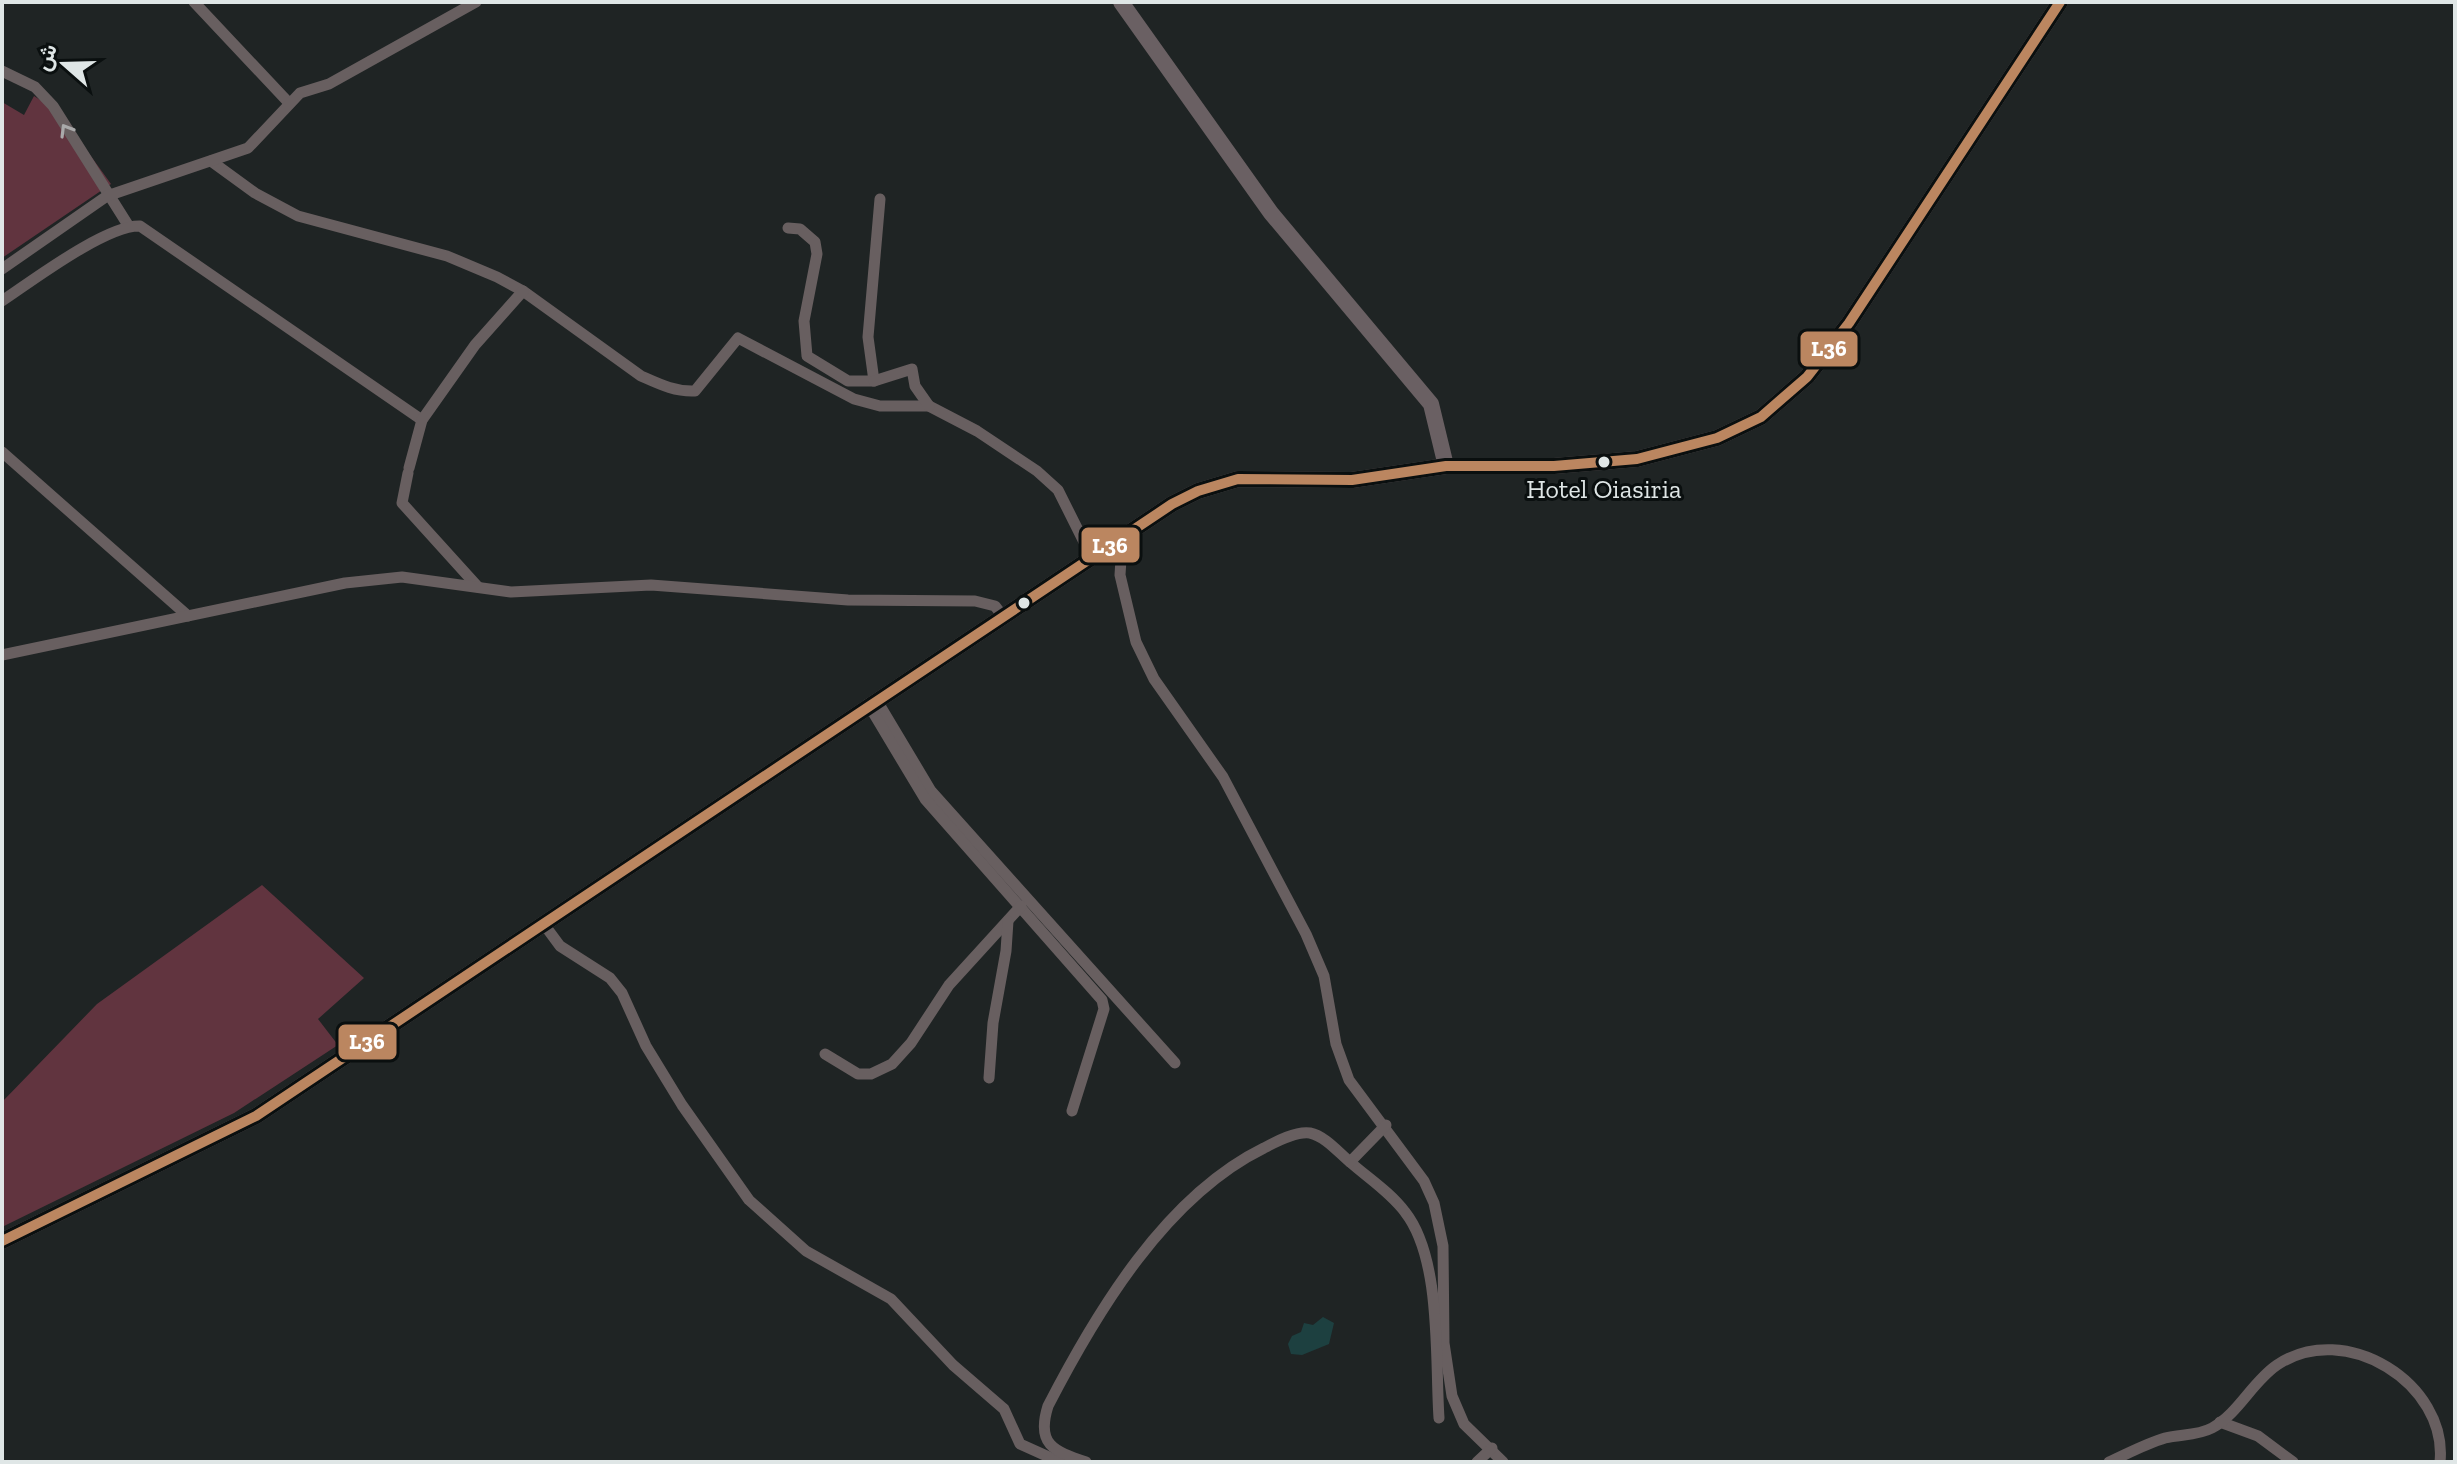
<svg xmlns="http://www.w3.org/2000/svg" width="2457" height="1464" font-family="'Zilla Slab',Vazirmatn,serif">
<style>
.green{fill:#61343f}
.water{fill:#1d4040}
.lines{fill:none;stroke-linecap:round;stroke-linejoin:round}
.street{stroke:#685f60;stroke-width:11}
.secondary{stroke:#6a6063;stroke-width:16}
.bus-1-casing{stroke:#0a0f0f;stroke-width:16}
.bus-1{stroke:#bb8660;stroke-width:10}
.oneway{stroke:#a9a9aa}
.bus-dot{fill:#dfe6e6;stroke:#0a0f0f;stroke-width:3}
.labels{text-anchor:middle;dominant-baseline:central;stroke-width:6;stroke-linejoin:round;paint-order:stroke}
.bus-label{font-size:26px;fill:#dfe6e6;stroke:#0a0f0f}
.line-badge{stroke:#0a0f0f;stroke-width:3}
.badge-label{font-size:22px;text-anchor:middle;font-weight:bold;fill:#fff}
</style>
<rect width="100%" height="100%" fill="#1f2424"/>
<g class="green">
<path d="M34 96 59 112 111 184 2 258V102L24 115Z"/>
<path d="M262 885 364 978 318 1019 338 1045 234 1113 2 1227V1102L97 1004Z"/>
</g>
<path class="water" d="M1323 1317 1334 1323 1329 1344 1302 1355 1291 1354 1288 1344 1292 1336 1301 1332 1304 1323 1313 1325Z"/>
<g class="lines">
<g class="street">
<path d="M194 2 289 103"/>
<path d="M2 71 35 87 53 106 128 225"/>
<path d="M211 161 255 193 298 216 447 256 497 277 523 291 641 376C659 384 675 392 695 391L738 338 854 399 880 406H929L977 431 1037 471 1058 490 1091 556"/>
<path d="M788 228 800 229 815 242 817 254 804 321 807 356 848 381H874L868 337 880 199"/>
<path d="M2 269 107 196 248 148 300 93 329 84 476 2"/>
<path d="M2 301C32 281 106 225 140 226L422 420"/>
<path d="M874 381 912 369 915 386 929 406"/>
<path d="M2 452 188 616"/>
<path d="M409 468 422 420 475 345 523 291"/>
<path d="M408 473 402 503 478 587"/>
<path d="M1134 530 1121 559 1120 575 1136 642 1154 679 1223 777 1306 934 1324 976 1336 1044 1349 1080 1424 1181 1434 1203 1443 1246 1444 1343 1452 1396 1464 1424 1503 1462"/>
<path d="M2 655 345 583 402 577 511 592 651 585 848 600 975 601 995 606 1002 615"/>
<path d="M876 699 931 791 1175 1063"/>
<path d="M868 704 925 799 1102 1000 1104 1009 1072 1111"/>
<path d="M543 923 560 946 610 978 622 993 646 1046 682 1105 749 1200 806 1251 891 1299 953 1365 1004 1409 1020 1444 1060 1462"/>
<path d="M825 1054 858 1074H871L892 1064 911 1043 949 985 1021 906"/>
<path d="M989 1078 993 1023 1006 951 1008 921"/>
<path d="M1350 1162C1368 1178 1390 1192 1405 1212 1442 1259 1435 1360 1439 1418"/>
<path d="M2220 1422 2258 1436 2293 1462"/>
<path d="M1086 1462C1053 1451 1036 1444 1048 1406 1097 1311 1166 1196 1264 1148 1277 1141 1296 1131 1310 1133 1325 1136 1339 1153 1350 1162L1386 1125"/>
<path d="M1477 1462 1492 1448"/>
<path d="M2109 1462C2127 1454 2145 1444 2165 1438 2180 1434 2197 1436 2212 1428 2239 1413 2252 1382 2277 1365 2345 1319 2448 1384 2440 1462"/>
</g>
<g class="secondary">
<path d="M1121 2 1271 213 1431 404 1446 466"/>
<path d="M2 1241 256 1116 1172 504 1198 491 1238 479 1352 480 1446 466H1554L1637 459 1717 438 1761 417 1807 377 1849 323 2060 2"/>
</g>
<defs>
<path id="bus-1" d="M2 1241 256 1116 1172 504 1198 491 1238 479 1352 480 1446 466H1554L1637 459 1717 438 1761 417 1807 377 1849 323 2060 2"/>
</defs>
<use href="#bus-1" class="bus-1-casing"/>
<use href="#bus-1" class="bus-1"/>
</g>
<defs><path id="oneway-chevron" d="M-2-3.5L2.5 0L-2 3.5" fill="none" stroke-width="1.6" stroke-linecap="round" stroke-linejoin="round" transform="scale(2)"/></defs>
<use class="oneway" href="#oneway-chevron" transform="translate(66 130) rotate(-121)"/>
<g class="bus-dot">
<circle cx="1604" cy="462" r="7"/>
<circle cx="1024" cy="603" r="7"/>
</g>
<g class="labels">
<g class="bus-label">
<text x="1604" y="489">Hotel Oiasiria</text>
</g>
</g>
<g class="line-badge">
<rect x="1799" y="330" width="60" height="38" rx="8" fill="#bb8660"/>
<rect x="1080" y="526" width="61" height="38" rx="8" fill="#bb8660"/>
<rect x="337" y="1023" width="61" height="38" rx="8" fill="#bb8660"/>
</g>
<g class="badge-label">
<text x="1829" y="356">L36</text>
<text x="1110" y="553">L36</text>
<text x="367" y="1049">L36</text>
</g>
<rect width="2457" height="1464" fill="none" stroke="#dfe6e6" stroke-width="8"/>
<g transform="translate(64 64) rotate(290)" stroke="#0a0f0f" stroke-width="6" paint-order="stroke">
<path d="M0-6L14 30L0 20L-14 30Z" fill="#dfe6e6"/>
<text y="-12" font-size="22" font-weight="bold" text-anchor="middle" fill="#dfe6e6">ش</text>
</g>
</svg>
